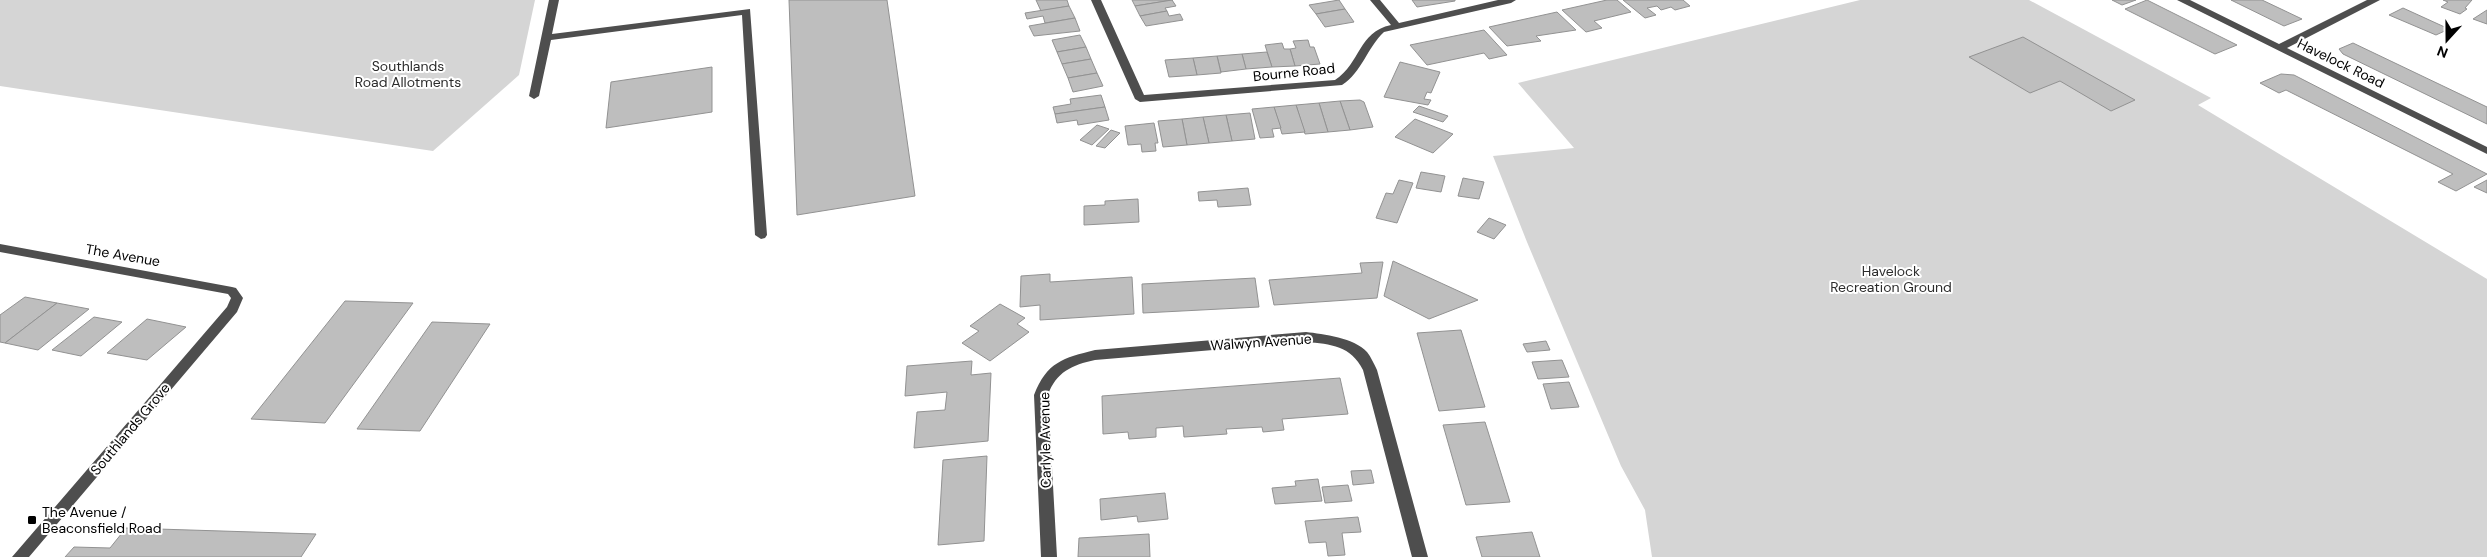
<svg xmlns="http://www.w3.org/2000/svg" width="2487" height="557" font-family="'DM Sans',sans-serif">
<style>
.green{fill:#d5d5d5}
.building{fill:#bebebe;stroke:#929292}
.lines{fill:none;stroke-linecap:round;stroke-linejoin:round}
.minor{fill:#4e4e4e;fill-rule:evenodd}
.poi-dot{fill:#000;stroke:#fff;stroke-width:2}
.labels{text-anchor:middle;dominant-baseline:central;stroke-width:4;stroke-linejoin:round;paint-order:stroke}
.street-label{font-size:14px;fill:#000;stroke:#fff}
.park-label{font-size:14px;fill:#2c2c2c;stroke:#fff}
.poi-label{font-size:14px;fill:#000;stroke:#fff;text-anchor:start}
</style>
<rect width="100%" height="100%" fill="#fff"/>
<g class="green">
<path d="M0 0H535L519 75 433 151 0 86Z"/>
<path d="M1860 0H2029L2211 98 2198 105 2487 279V557H1652L1645 510 1621 466 1527 242 1493 156 1574 148 1518 83Z"/>
</g>
<g class="building">
<path d="M789 0H887L915 196 797 215Z"/>
<path d="M1036 0H1067L1069 6 1041 11Z"/>
<path d="M1132 0H1173L1135 6Z"/>
<path d="M1172 0 1176 6 1165 8 1167 11 1140 16 1135 6Z"/>
<path d="M1339 0 1345 9 1316 14 1309 5Z"/>
<path d="M1412 0H1455V1L1417 7Z"/>
<path d="M1607 0H1617L1631 12 1594 21 1602 28 1586 32 1562 10Z"/>
<path d="M1623 0H1683L1690 6 1675 10 1671 7 1661 10 1657 6 1647 8 1656 15 1645 18Z"/>
<path d="M2112 0H2136L2122 5Z"/>
<path d="M2147 0 2237 45 2215 54 2125 9Z"/>
<path d="M2231 0H2262L2302 19 2284 26Z"/>
<path d="M2443 0H2472L2465 8 2467 9 2460 14 2441 7 2448 2Z"/>
<path d="M1069 6 1075 18 1045 23 1043 16 1027 19 1025 13Z"/>
<path d="M2403 8 2449 29 2436 35 2389 15Z"/>
<path d="M1345 9 1354 22 1325 27 1316 14Z"/>
<path d="M2487 10V24L2473 19Z"/>
<path d="M1167 11 1169 16 1180 14 1183 20 1146 26 1140 16Z"/>
<path d="M1557 12 1576 30 1536 36 1541 41 1507 46 1489 27Z"/>
<path d="M1075 18 1080 31 1034 36 1029 26Z"/>
<path d="M1484 30 1507 55 1489 59 1484 53 1427 65 1410 45Z"/>
<path d="M1080 35 1086 47 1057 52 1052 40Z"/>
<path d="M2023 37 2135 100 2111 111 2060 81 2030 93 1969 57Z"/>
<path d="M1308 40 1310 47H1314L1320 64 1295 66 1290 49 1296 48 1293 41Z"/>
<path d="M1282 43 1284 49H1290L1295 66 1272 67 1265 45Z"/>
<path d="M2353 43 2487 107V124L2343 54 2339 49Z"/>
<path d="M1086 47 1091 59 1062 64 1057 52Z"/>
<path d="M1267 52 1272 67 1246 69 1242 54Z"/>
<path d="M1242 54 1246 69 1221 72 1217 56Z"/>
<path d="M1217 56 1221 73 1197 75 1193 58Z"/>
<path d="M1193 58 1197 75 1169 77 1165 60Z"/>
<path d="M1091 59 1097 73 1068 78 1062 64Z"/>
<path d="M1400 62 1440 72 1431 93 1427 92 1424 99 1431 100 1428 105 1384 97Z"/>
<path d="M712 67V112L606 128 611 82Z"/>
<path d="M1097 73 1103 86 1073 92 1068 78Z"/>
<path d="M2281 74 2294 75 2487 174 2456 191 2438 182 2453 174 2286 90 2279 93 2260 83Z"/>
<path d="M1101 95 1105 107 1055 114 1053 107 1071 104 1070 99Z"/>
<path d="M1360 100 1364 102 1373 127 1350 130 1340 101Z"/>
<path d="M1340 101 1350 130 1328 132 1319 103Z"/>
<path d="M1319 103 1328 132 1305 134 1296 105Z"/>
<path d="M1296 105 1305 132 1282 134 1274 107Z"/>
<path d="M1419 106 1448 116 1443 122 1413 112Z"/>
<path d="M1105 107 1109 120 1078 125 1077 120 1057 123 1055 114Z"/>
<path d="M1274 107 1281 128 1272 129 1274 137 1260 138 1252 109Z"/>
<path d="M1250 113 1255 139 1232 141 1226 115Z"/>
<path d="M1226 115 1232 141 1209 143 1203 117Z"/>
<path d="M1203 117 1209 143 1187 145 1182 119Z"/>
<path d="M1182 119 1187 145 1163 147 1158 121Z"/>
<path d="M1415 119 1453 134 1433 153 1395 137Z"/>
<path d="M1154 123 1158 143H1155L1156 151 1142 152 1141 144 1128 145 1125 126Z"/>
<path d="M1097 125 1109 129 1092 145 1080 140Z"/>
<path d="M1111 130 1120 133 1105 148 1096 146Z"/>
<path d="M1421 172 1445 176 1441 192 1416 188Z"/>
<path d="M1463 178 1484 182 1479 199 1458 196Z"/>
<path d="M1399 180 1413 183 1397 223 1376 218 1386 193 1393 194Z"/>
<path d="M2487 180V193L2474 187Z"/>
<path d="M1248 188 1251 205 1218 207 1217 200 1199 201 1198 192Z"/>
<path d="M1138 199 1139 222 1084 225V206L1105 205V201Z"/>
<path d="M1489 218 1506 225 1494 239 1477 232Z"/>
<path d="M1393 261 1478 300 1429 319 1384 296Z"/>
<path d="M1383 262 1377 298 1274 305 1269 280 1362 273 1360 263Z"/>
<path d="M1050 274V282L1132 277 1134 314 1040 320V305L1020 307 1021 276Z"/>
<path d="M1255 278 1259 307 1143 313 1142 284Z"/>
<path d="M25 297 57 303 5 343 0 342V315Z"/>
<path d="M345 301 413 303 325 423 251 419Z"/>
<path d="M57 303 89 309 38 350 5 343Z"/>
<path d="M1000 304 1025 318 1017 324 1029 332 990 361 962 343 979 331 970 326Z"/>
<path d="M94 317 122 322 81 356 52 350Z"/>
<path d="M147 319 186 327 147 360 107 353Z"/>
<path d="M432 322 490 324 420 431 357 429Z"/>
<path d="M1461 330 1485 407 1439 411 1417 333Z"/>
<path d="M1546 341 1550 350 1527 352 1523 344Z"/>
<path d="M1562 360 1569 377 1538 379 1532 362Z"/>
<path d="M972 361 971 375 991 373 988 441 914 448 917 412 945 410 947 392 905 396 907 366Z"/>
<path d="M1340 378 1348 414 1282 419 1284 430 1263 432 1262 427 1226 429 1227 434 1184 437 1183 426 1156 428V437L1129 439 1128 432 1103 434 1102 396Z"/>
<path d="M1569 382 1579 407 1551 409 1543 384Z"/>
<path d="M1485 422 1510 502 1466 505 1443 425Z"/>
<path d="M987 456 984 541 938 545 943 460Z"/>
<path d="M1371 470 1374 483 1353 485 1351 471Z"/>
<path d="M1318 479 1322 501 1275 504 1272 488 1296 486 1295 481Z"/>
<path d="M1348 485 1352 501 1325 503 1322 487Z"/>
<path d="M1165 493 1168 519 1138 522 1137 516 1101 520 1100 499Z"/>
<path d="M1358 517 1361 532 1342 533 1345 555 1328 556 1326 542 1309 543 1305 521Z"/>
<path d="M126 528 316 534 301 557H65L74 547 110 548Z"/>
<path d="M1532 532 1540 557H1482L1476 537Z"/>
<path d="M1149 534 1150 557H1078L1079 538Z"/>
</g>
<g class="lines">
<g class="minor">
<path d="M549 0H559L552 34 750 9 767 235 765 238 761 239 755 235 742 15 551 40 539 96 534 99 529 96Z"/>
<path d="M1091 0H1101L1144 95 1335 80C1361 63 1358 32 1391 25L1370 0H1380L1399 23 1498 0H1516L1511 3 1384 32C1367 48 1362 72 1342 85L1140 102 1135 99Z"/>
<path d="M2177 0H2190L2279 44 2367 0H2380L2287 48 2487 147V154Z"/>
<path d="M0 244 232 287 236 288 243 298 237 312 29 557H12L227 307 231 298 228 294 0 252Z"/>
<path d="M1306 332C1323 334 1355 338 1367 352 1371 357 1374 364 1377 370L1428 557H1412L1363 370C1351 346 1331 344 1306 342L1095 360C1072 365 1056 372 1048 395L1057 557H1041L1034 395C1047 362 1063 358 1095 350Z"/>
</g>
</g>
<rect class="poi-dot" x="27" y="515" width="10" height="10" rx="2.5"/>
<g class="labels">
<g class="street-label">
<text transform="translate(2341 63) rotate(26)">Havelock Road</text>
<text transform="translate(1294 72) rotate(-6)">Bourne Road</text>
<text transform="translate(123 255) rotate(10)">The Avenue</text>
<text transform="translate(1261 342) rotate(-4)">Walwyn Avenue</text>
<text transform="translate(130 429) rotate(-50)">Southlands Grove</text>
<text transform="translate(1045 440) rotate(-91)">Carlyle Avenue</text>
</g>
<g class="park-label">
<text x="408" y="66">Southlands<tspan x="408" dy="16">Road Allotments</tspan></text>
<text x="1891" y="271">Havelock<tspan x="1891" dy="16">Recreation Ground</tspan></text>
</g>
<g class="poi-label">
<text x="42" y="512">The Avenue /<tspan x="42" dy="16">Beaconsfield Road</tspan></text>
</g>
</g>
<g transform="translate(2447 40) rotate(201)" stroke="#ffffff" stroke-width="4" paint-order="stroke">
<path d="M0-4L9 19L0 12L-9 19Z" fill="#000000"/>
<text y="-8" font-size="14" font-weight="bold" text-anchor="middle" fill="#000000">N</text>
</g>
</svg>
